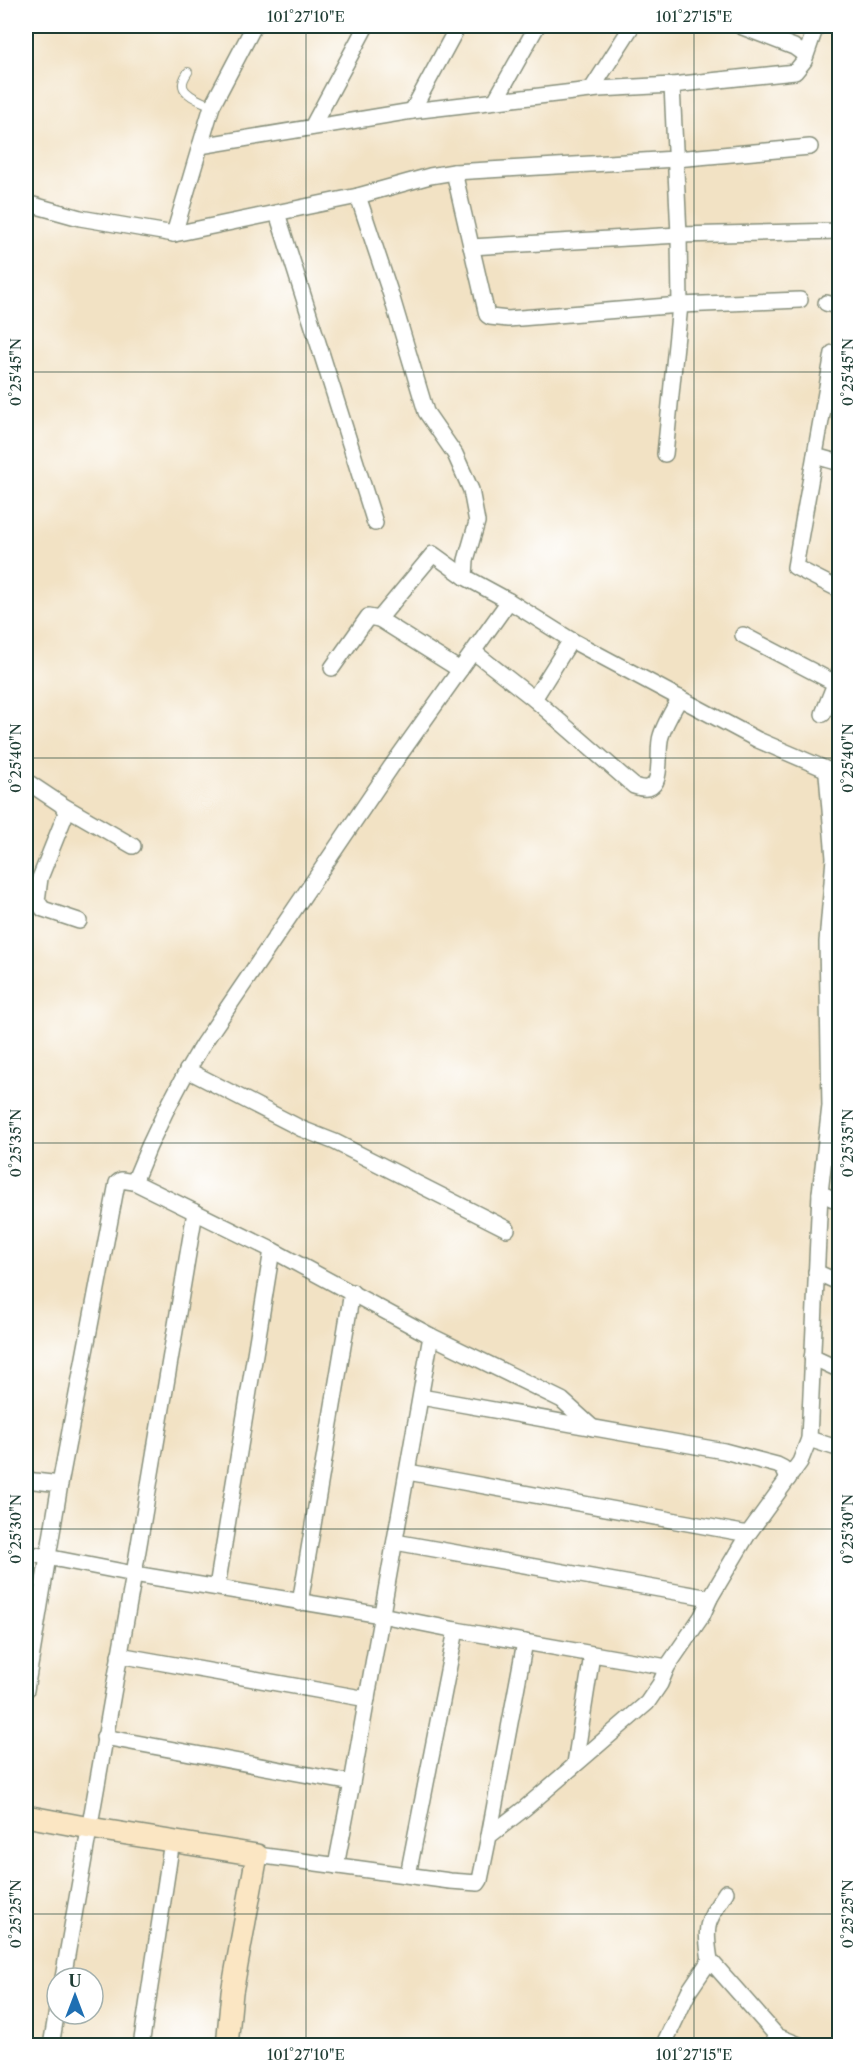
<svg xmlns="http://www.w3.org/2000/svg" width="865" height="2071" font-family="'Libre Caslon Text',serif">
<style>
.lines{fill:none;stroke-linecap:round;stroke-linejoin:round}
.lane-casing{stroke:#88907c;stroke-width:10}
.street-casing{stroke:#88907c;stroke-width:18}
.secondary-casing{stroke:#88907c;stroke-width:24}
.lane{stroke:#fff;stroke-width:8}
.street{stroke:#fff;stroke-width:15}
.secondary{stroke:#fbe6c3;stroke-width:21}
.ticks{fill:none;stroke:#1f3d34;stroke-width:1.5;stroke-opacity:0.45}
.neatline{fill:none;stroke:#1f3d34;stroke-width:2}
.ticks-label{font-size:15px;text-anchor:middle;fill:#1f3d34}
</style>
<rect width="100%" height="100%" fill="#fff"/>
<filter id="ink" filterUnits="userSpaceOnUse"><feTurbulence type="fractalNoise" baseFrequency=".0167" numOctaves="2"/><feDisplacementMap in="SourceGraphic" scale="12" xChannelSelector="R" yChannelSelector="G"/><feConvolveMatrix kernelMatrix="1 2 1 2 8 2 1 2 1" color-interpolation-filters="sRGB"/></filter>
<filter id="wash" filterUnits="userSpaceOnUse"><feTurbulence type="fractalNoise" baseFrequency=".008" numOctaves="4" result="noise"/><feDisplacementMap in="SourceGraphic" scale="24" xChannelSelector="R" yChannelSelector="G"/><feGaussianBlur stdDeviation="1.35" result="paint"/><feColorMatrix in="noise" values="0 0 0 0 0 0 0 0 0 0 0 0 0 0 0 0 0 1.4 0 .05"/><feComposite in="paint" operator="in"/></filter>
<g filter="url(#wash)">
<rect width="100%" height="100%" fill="#f2e2c4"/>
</g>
<g filter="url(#ink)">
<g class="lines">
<defs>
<path id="lane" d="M188 72C186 75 182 82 183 86 185 96 204 102 212 106"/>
<g id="street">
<path d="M740 26 794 47 805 55"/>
<path d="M591 90 632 26"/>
<path d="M495 101 537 26"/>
<path d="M412 111 458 26"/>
<path d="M312 127 366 26"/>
<path d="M200 146 412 111 599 89 672 85 795 72 804 61 816 26"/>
<path d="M454 172 487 315 490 317 508 319 680 305 800 300"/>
<path d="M358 196 391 295 426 412 455 454 471 490 477 522 466 560 465 577"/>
<path d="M26 203 80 218 174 234 358 196 430 176 454 172 676 159 810 147"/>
<path d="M277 213 375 523"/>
<path d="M174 234 212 106 254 26"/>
<path d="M471 247 679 235 840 231"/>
<path d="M826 303 840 307"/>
<path d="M833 353 795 567 840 590"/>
<path d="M665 454 680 305 679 235 672 85"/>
<path d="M815 456 840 463"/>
<path d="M743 635 835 683"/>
<path d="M474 652 534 699 571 640"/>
<path d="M332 668 368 617 379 619"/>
<path d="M460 670 379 619 433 554 465 577 509 601 571 640 758 740 837 774"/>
<path d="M534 699 634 786C669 799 655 752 661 736 665 723 673 710 680 698"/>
<path d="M823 714 840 671"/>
<path d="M26 781 62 805 66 813 40 878 37 901 43 909 79 921"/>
<path d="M62 805 133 846"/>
<path d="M187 1070 302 1129 335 1142 507 1229"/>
<path d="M134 1182C153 1134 176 1088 203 1044L391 767 509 601"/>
<path d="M820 1193 840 1202"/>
<path d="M816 1272 840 1283"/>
<path d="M812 1357 840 1370"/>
<path d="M421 1397 724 1451 777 1465 783 1468 788 1479"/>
<path d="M809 1439 840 1449"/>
<path d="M408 1472 748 1534"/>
<path d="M26 1480 60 1484"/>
<path d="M395 1542 710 1598"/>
<path d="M26 1553 134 1574 381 1615 456 1630 667 1667"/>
<path d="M217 1587 272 1250"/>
<path d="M300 1603 352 1292"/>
<path d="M119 1655 367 1699"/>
<path d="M26 1690 60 1484 117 1183 121 1180 134 1182 272 1250 431 1336 562 1400 593 1428"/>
<path d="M104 1737 352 1783"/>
<path d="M575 1764 592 1655"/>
<path d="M489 1836 525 1642"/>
<path d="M257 1855 450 1881 478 1883 480 1880 489 1836 525 1808 647 1703 660 1684 667 1667 702 1616 710 1598 748 1534 800 1462 809 1439 820 1193 830 1106 827 942 834 858 827 774 832 771"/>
<path d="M336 1866 352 1783 431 1336"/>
<path d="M408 1875 456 1630"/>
<path d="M710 1960C704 1924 707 1922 726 1892"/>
<path d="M63 1978 134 1574 195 1212"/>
<path d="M51 2046 57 2010"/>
<path d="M141 2046 172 1841"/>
<path d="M663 2046 689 1991 710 1960 777 2036 802 2046"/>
</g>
<path id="secondary" d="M26 1816 90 1828 257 1855 232 1992 227 2046"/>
</defs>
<use href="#lane" class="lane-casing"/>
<use href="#street" class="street-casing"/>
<use href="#secondary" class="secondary-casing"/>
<use href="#lane" class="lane"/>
<use href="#street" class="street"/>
<use href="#secondary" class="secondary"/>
</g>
</g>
<path class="ticks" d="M306 26V2046M694 26V2046M26 372H840M26 758H840M26 1143H840M26 1529H840M26 1914H840"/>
<rect width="865" height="2071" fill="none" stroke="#fff" stroke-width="66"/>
<g transform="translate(75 1996)"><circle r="28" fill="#ffffff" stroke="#a5b1ae" stroke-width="1.5"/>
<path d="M0-4.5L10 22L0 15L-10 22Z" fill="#1f6fb2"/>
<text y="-9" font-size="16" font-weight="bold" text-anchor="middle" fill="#1f3d34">U</text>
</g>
<rect x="33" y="33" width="799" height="2005" class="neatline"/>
<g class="ticks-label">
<text x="306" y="22">101°27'10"E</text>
<text x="694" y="22">101°27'15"E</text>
<text transform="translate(16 372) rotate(-90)" y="5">0°25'45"N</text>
<text transform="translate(848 372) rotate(-90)" y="5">0°25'45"N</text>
<text transform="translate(16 758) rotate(-90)" y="5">0°25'40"N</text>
<text transform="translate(848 758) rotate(-90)" y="5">0°25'40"N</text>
<text transform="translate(16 1143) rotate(-90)" y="5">0°25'35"N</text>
<text transform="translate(848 1143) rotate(-90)" y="5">0°25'35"N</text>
<text transform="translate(16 1529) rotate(-90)" y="5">0°25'30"N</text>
<text transform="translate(848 1529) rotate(-90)" y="5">0°25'30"N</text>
<text transform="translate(16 1914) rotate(-90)" y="5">0°25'25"N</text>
<text transform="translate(848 1914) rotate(-90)" y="5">0°25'25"N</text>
<text x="306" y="2060">101°27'10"E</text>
<text x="694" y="2060">101°27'15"E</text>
</g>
</svg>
